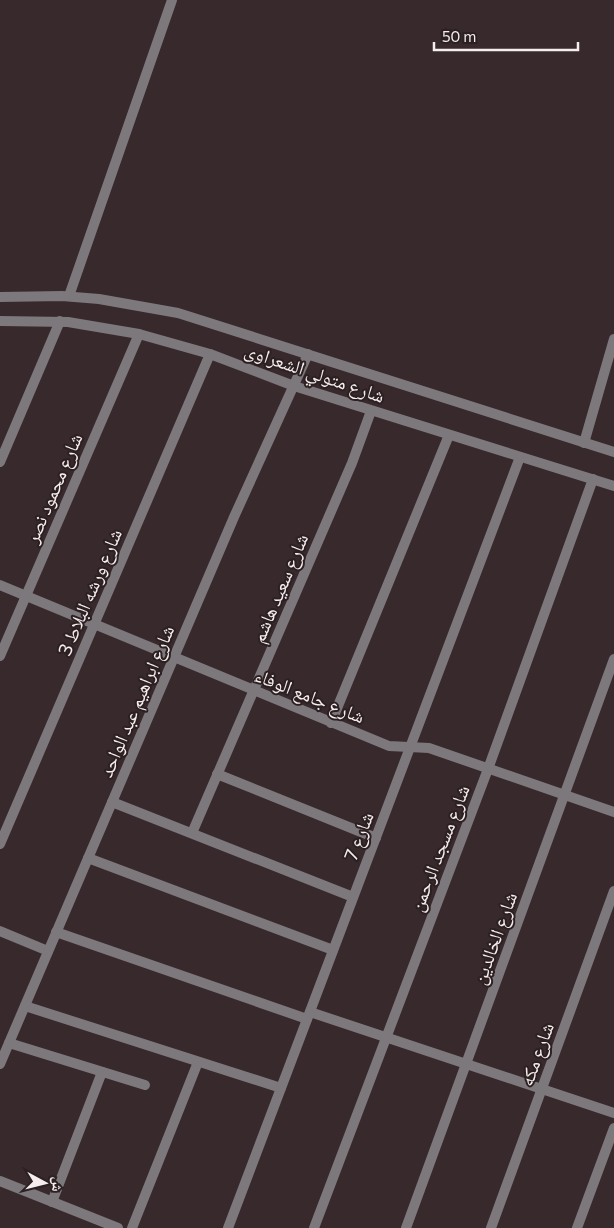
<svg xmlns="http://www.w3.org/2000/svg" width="614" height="1228" font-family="Commissioner,'Noto Naskh Arabic',sans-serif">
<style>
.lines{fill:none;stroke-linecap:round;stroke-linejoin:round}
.lane{stroke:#7d787c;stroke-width:10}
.street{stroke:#7d787c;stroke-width:10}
.labels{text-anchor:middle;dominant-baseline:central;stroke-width:4;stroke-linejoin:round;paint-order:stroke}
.street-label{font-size:19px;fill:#f6edee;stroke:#2c2022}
</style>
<rect width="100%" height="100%" fill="#37292c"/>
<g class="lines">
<g class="lane">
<path d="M69 296 172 0"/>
<path d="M584 443 614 339"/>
</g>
<g class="street">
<path d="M0 297 62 296 99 299 178 313 614 452"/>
<path d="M0 321 68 322 139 334 210 354 294 386 614 486"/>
<path d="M0 462 60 321"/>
<path d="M0 585 389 746 429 748 614 812"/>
<path d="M0 656 139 334"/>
<path d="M331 723 449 435"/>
<path d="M217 774 376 838"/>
<path d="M112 802 353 897"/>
<path d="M192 833 352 463 371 411"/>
<path d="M0 844 210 354"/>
<path d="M88 858 333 950"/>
<path d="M0 931 48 951"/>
<path d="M56 932 307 1019"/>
<path d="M25 1006 281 1088"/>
<path d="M310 1012 614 1113"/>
<path d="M9 1043 145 1085"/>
<path d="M0 1064 234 517 308 354"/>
<path d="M0 1181 118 1228"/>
<path d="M52 1202 102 1072"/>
<path d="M132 1228 198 1062"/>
<path d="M228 1228 520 457"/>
<path d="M314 1228 488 769 593 479"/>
<path d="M406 1228 614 659"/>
<path d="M491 1228 614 891"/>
<path d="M577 1228 614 1128"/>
</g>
</g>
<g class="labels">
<g class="street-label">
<text transform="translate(315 372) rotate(19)">شارع متولي الشعراوى</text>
<text transform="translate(53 488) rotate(-67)">شارع محمود نصر</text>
<text transform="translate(279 588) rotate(-67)">شارع سعيد هاشم</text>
<text transform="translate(89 592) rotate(-67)">شارع ورشه البلاط 3</text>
<text transform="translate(310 695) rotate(22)">شارع جامع الوفاء</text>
<text transform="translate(136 701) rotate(-67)">شارع ابراهيم عبد الواحد</text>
<text transform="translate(358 836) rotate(-69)">شارع 7</text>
<text transform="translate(439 848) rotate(-69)">شارع مسجد الرحمن</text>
<text transform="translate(494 938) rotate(-70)">شارع الخالدين</text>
<text transform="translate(536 1054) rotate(-70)">شارع مكه</text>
</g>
</g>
<g transform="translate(45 1183) rotate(97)" stroke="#2c2022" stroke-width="4" paint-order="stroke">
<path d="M0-4L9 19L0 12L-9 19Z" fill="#f6edee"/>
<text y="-8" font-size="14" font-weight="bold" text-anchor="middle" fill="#f6edee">ش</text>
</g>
<path d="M434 42v8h144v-8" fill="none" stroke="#f6edee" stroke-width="2.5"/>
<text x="442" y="42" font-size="15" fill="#f6edee" stroke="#2c2022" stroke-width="4" paint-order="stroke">50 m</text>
</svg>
